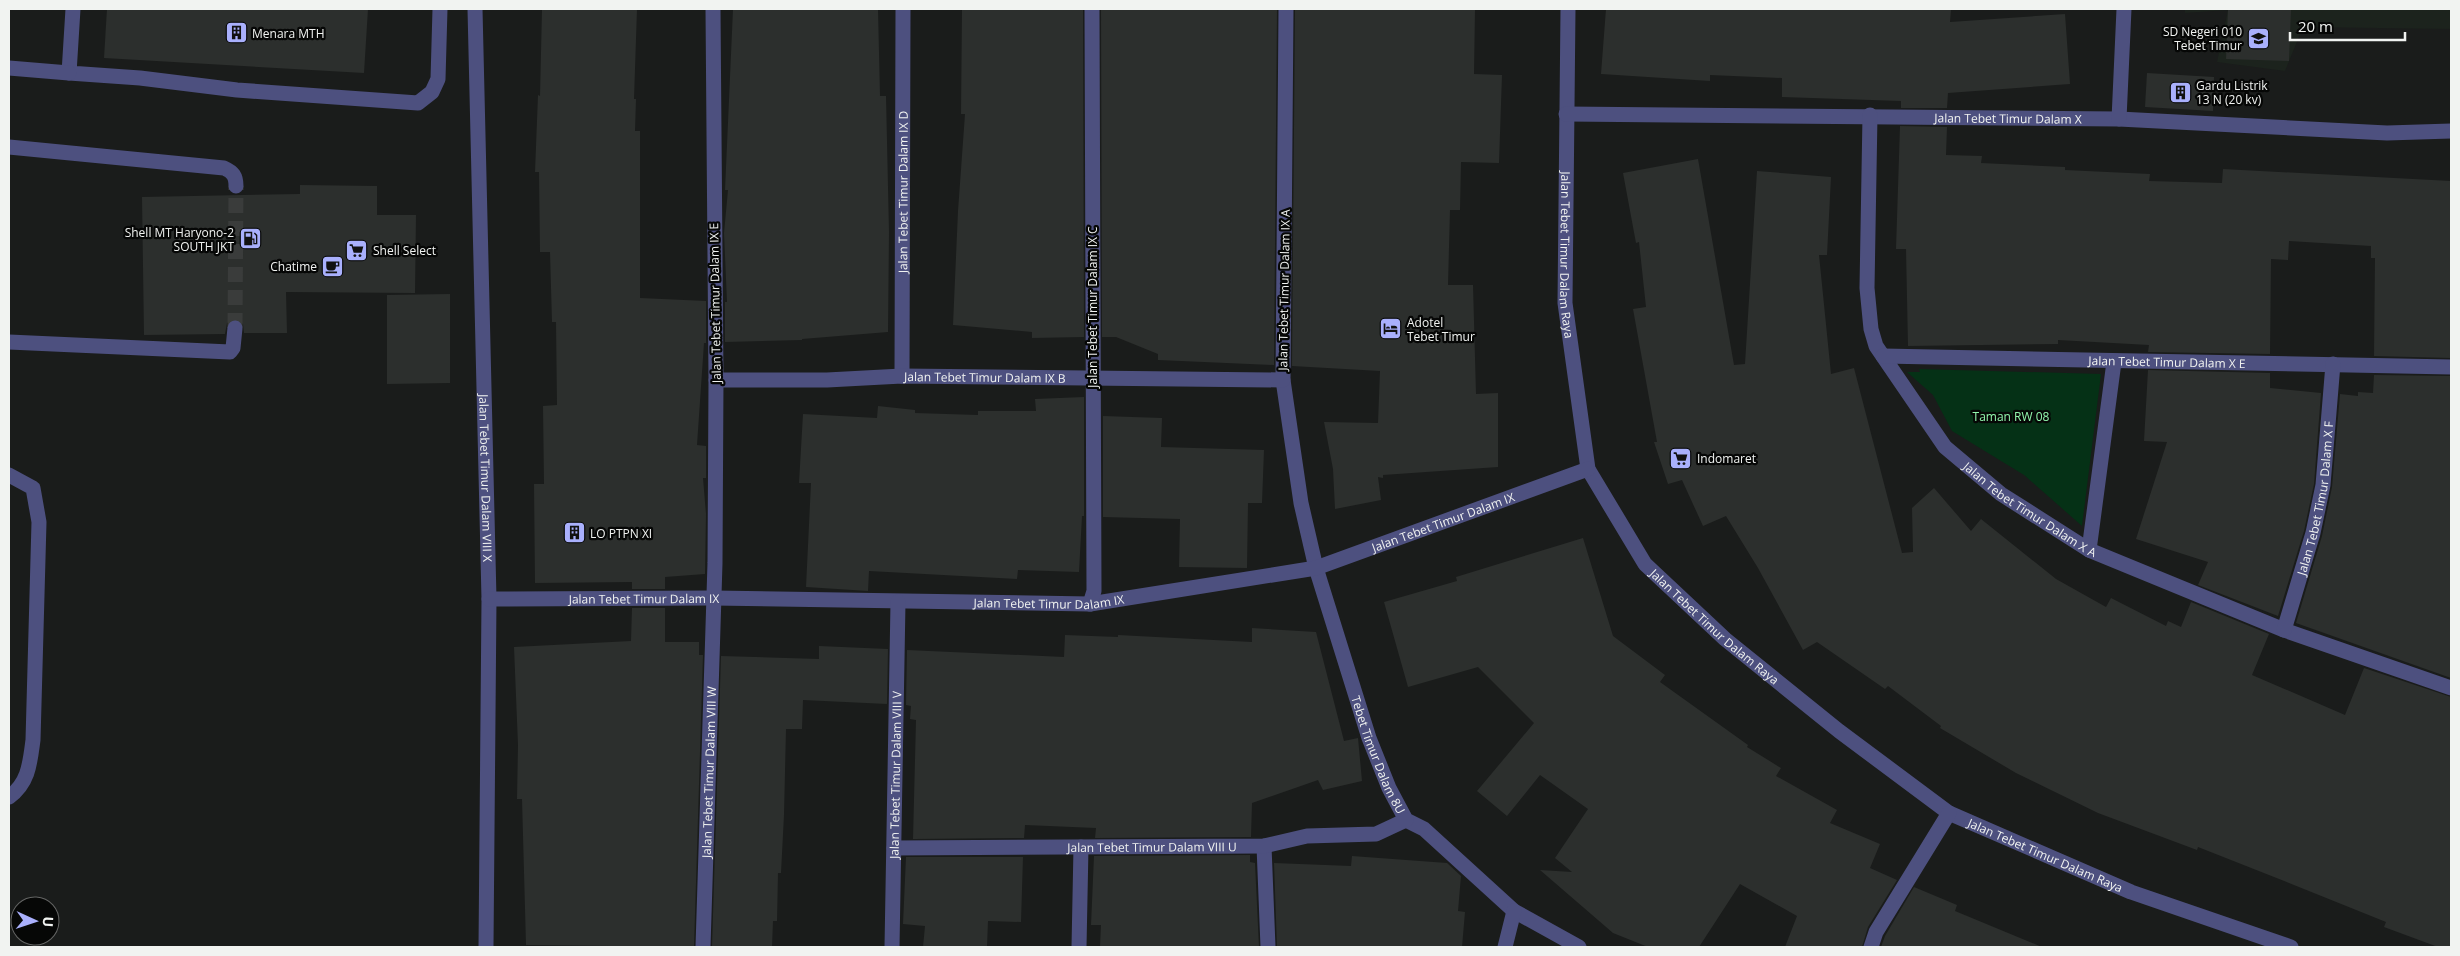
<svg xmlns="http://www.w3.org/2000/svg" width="2460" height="956" font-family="'Open Sans',sans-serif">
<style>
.built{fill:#1c231d}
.green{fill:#053116}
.building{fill:#2c2f2d}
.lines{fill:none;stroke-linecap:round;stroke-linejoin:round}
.minor-tunnel{stroke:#3a3c3b;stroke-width:15;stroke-dasharray:15 8;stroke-linecap:butt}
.minor{stroke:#4d507f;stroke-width:15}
.labels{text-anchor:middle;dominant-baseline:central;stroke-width:4.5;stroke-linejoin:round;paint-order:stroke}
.poi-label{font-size:12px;fill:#f1f3f1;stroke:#060706;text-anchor:start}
.street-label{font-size:12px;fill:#f1f3f1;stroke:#060706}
.park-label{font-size:12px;fill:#92f6ad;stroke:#060706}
</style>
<rect width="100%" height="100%" fill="#1a1c1b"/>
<path class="built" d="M2185 9H2451V29L2303 27 2285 71 2217 62 2228 10 2185 13Z"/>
<path class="green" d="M1919 369 2101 374 2082 526 2024 475 1952 431 1933 395 1907 372H1920Z"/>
<g class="building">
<path d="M107 9H368L364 73 104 58Z"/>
<path d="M542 9H637L634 99H636L635 131H640V298L706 301V343H704L697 445 706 446V478H703L706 514 705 574 665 577V589H632V582L535 583 534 484H544L543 406 557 405 556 322H552L550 252H540L539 172H535L538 95 540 96Z"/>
<path d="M733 9H878L880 96H886L889 232 888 332 802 339V340L725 342V302H727L724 233 728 190H725Z"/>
<path d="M962 9H1083L1084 337 1032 338V332L953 325 958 211 965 114H961Z"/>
<path d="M1101 9H1277L1274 365 1158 360V354L1116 337H1102Z"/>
<path d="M1295 9H1475L1474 74 1502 75 1499 163 1461 162 1460 210H1450L1448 285H1473L1476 394 1498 393V467L1383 475V478L1378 477 1381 500 1335 509 1333 469 1324 422 1378 423 1380 371 1292 366Z"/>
<path d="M1606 9H1951L1950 22 2065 14 2070 84 1948 93 1947 108H1901V101L1782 97V78L1710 75V81L1601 74Z"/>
<path d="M2228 9H2291L2289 61 2226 59Z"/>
<path d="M2147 73 2214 77 2213 111 2145 107Z"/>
<path d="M1900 126 1947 127 1946 155 1982 156 1981 163 2065 167V170L2150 174 2149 181 2222 183 2223 169 2451 181V358L2374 356 2375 258H2371V246L2289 241 2288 260 2271 259 2270 354 2148 352 2149 345 2058 340V344L1908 346 1906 249H1896Z"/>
<path d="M1698 159 1734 365 1745 364 1757 171 1831 177 1827 255H1819L1831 374 1854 368 1902 553 1913 552 1912 508 1934 488 1971 531 1981 519 2056 579 2106 607 2111 598 2166 626 2168 621 2181 627 2191 602 2269 634 2252 675 2345 715 2364 668 2451 697V947H2438L2384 927 2386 922 2289 883 2198 847 2197 850 2098 813 2016 773 1940 728 1941 726 1888 686 1885 689 1817 642 1803 650 1758 568 1726 516 1703 526 1682 480 1668 484 1654 442H1657L1633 309 1646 307 1639 242 1636 243 1623 173Z"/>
<path d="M300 185 377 186V215H416L415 293 286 292 287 333H244L243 324 235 319 227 323 225 334 144 335 142 197 300 194Z"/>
<path d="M450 294V383L387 384V295Z"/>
<path d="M2148 370 2270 373V388L2321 393 2314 484 2304 531 2278 616 2198 585 2208 562 2136 539 2167 442 2144 441Z"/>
<path d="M2374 375 2451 376V678L2296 623 2322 536 2332 487 2340 394 2358 396V392L2373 393Z"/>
<path d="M1084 397V516H1082L1079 572 1018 570 1017 579 869 571 868 591 806 587 811 483H799L803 414 877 418 878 406 915 410V413L978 415V411H1036L1035 399Z"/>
<path d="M1103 416 1162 418 1161 447 1264 450 1262 503H1248L1247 568 1179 567 1180 519 1103 517Z"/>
<path d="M1583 538 1613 636 1665 675 1660 682 1748 745 1747 747 1781 768 1776 776 1837 810 1830 823 1880 844 1870 868 1897 880 1868 927 1862 947H1785L1797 916 1740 884 1699 947H1648L1613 933 1540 870 1572 872 1555 858 1588 809 1540 775 1507 816 1477 791 1534 723 1478 667 1408 687 1384 602 1457 581 1456 577Z"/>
<path d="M632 608H665V642H699V655H703L694 947 526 945 522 799H517L518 745 514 647 631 641Z"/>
<path d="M1252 628 1316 632 1344 741 1358 738 1362 781 1323 790 1318 780 1252 803 1251 837 1095 838 1096 828 1025 825 1024 838 913 839 916 720 910 719 911 706 906 705 907 650 1064 657 1065 635 1118 637V635L1252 642Z"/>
<path d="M819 646 888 649 887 704 803 700 802 729H786L784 815 781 873H778L777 921H773L772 947H712L721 656 819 659Z"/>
<path d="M1250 855V862L1255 863 1259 947H1100L1101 925H1091L1094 856Z"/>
<path d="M1352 856 1447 863 1461 876 1458 911 1465 912 1462 947H1277L1274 863 1351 866Z"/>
<path d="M906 857H1023L1021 922 988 921 987 947H923L925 926 903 924Z"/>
<path d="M1914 887 1957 905 1955 911 2042 947H1881L1885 936Z"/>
</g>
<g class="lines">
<path class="minor-tunnel" d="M235 328 236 186"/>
<g class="minor">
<path d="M73 9 69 73 140 78 237 90 418 103 432 92 438 79 440 9"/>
<path id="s1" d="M475 9 489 599 486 947"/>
<path id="s2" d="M1286 9 1283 380 1301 503 1316 568 1369 738 1389 788 1406 820 1424 829 1514 911 1579 947"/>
<path id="s3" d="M1568 9 1565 303 1588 469 1645 564 1725 639 1839 731 1949 813 2131 892 2291 947"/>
<path d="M9 68 69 73"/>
<path id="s4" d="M1566 114 2119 119 2387 133 2451 131"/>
<path id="s5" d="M1870 115 1867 288 1871 329 1876 346 1945 447 2001 494 2089 550 2284 630 2451 688"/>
<path d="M2119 119 2124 9"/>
<path d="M9 147 224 168C233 172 236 176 236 186"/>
<path d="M9 342 230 352 233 348 235 328"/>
<path id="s6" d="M1883 356 2451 367"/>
<path id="s7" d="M902 376 903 9"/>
<path id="s8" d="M716 380H827L902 376 1283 380"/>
<path d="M9 475 33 488 39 522 33 740C30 762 29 783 9 797"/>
<path d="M2089 550 2114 362"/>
<path id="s9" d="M489 599 713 598 1090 604 1316 568 1588 469"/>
<path d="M1090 604 1094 591 1092 9"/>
<path id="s10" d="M2284 630 2313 533 2323 485 2333 364"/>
<path d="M1264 846 1268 947"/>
<path id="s11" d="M894 848 1264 846 1307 836 1376 834 1406 820"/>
<path id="s12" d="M703 947 715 563 716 380 713 9"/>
<path id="s13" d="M892 947 898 602"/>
<path d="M1079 947 1081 847"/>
<path d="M1505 947 1514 911"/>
<path d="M1871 947 1876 932 1949 813"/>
</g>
</g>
<defs>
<symbol id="building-square" viewBox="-11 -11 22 22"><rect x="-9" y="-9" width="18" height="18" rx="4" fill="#a9b0fc" stroke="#060706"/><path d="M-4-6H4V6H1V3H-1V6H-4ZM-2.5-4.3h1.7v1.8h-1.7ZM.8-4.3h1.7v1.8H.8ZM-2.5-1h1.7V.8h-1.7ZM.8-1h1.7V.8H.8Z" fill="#111"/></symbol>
<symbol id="school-square" viewBox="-11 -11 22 22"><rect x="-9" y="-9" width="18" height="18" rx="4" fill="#a9b0fc" stroke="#060706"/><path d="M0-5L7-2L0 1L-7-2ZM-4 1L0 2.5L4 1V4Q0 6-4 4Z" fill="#111"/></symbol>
<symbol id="fuel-square" viewBox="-11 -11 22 22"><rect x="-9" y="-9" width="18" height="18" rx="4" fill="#a9b0fc" stroke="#060706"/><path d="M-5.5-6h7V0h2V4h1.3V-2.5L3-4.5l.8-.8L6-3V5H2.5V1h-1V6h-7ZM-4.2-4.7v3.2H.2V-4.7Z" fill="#111"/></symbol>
<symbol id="supermarket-square" viewBox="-11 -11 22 22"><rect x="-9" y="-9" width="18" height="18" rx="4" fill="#a9b0fc" stroke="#060706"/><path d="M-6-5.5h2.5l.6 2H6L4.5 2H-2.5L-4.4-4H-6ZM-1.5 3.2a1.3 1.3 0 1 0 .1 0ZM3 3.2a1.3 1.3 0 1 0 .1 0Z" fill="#111"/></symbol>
<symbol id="cafe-square" viewBox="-11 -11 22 22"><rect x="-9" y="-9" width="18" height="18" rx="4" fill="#a9b0fc" stroke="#060706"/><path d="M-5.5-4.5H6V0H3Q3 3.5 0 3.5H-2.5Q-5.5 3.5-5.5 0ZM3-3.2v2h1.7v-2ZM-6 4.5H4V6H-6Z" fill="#111"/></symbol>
<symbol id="hotel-square" viewBox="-11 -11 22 22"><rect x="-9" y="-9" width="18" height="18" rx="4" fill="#a9b0fc" stroke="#060706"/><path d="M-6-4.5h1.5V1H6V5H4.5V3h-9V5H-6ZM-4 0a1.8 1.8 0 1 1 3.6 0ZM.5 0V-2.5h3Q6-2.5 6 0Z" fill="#111"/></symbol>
</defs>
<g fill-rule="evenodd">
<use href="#building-square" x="224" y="20" width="25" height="25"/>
<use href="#school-square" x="2246" y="26" width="25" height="25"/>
<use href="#building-square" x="2168" y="80" width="25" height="25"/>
<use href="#fuel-square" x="238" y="226" width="25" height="25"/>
<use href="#supermarket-square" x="344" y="238" width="25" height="25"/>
<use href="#cafe-square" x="320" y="254" width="25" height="25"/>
<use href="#hotel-square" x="1378" y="316" width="25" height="25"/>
<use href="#supermarket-square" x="1668" y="446" width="25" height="25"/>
<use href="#building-square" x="562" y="520" width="25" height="25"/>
</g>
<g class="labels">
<g class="poi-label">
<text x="2242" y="31" text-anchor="end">SD Negeri 010<tspan x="2242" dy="14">Tebet Timur</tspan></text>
<text x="252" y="33">Menara MTH</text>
<text x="2196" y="85">Gardu Listrik<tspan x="2196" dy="14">13 N (20 kv)</tspan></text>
<text x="234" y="232" text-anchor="end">Shell MT Haryono-2<tspan x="234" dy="14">SOUTH JKT</tspan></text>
<text x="373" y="250">Shell Select</text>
<text x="317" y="266" text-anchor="end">Chatime</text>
<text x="1407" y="322">Adotel<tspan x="1407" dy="14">Tebet Timur</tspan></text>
<text x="1697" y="458">Indomaret</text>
<text x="590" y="533">LO PTPN XI</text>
</g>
<g class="street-label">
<text stroke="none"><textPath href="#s4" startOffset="442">Jalan Tebet Timur Dalam X</textPath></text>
<text stroke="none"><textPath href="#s7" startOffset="184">Jalan Tebet Timur Dalam IX D</textPath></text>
<text stroke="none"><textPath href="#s3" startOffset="246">Jalan Tebet Timur Dalam Raya</textPath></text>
<text transform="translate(1284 290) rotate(-89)">Jalan Tebet Timur Dalam IX A</text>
<text transform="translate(715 303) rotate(-91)">Jalan Tebet Timur Dalam IX E</text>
<text transform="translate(1092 307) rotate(-90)">Jalan Tebet Timur Dalam IX C</text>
<text stroke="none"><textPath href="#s6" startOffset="284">Jalan Tebet Timur Dalam X E</textPath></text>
<text stroke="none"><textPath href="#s8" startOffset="269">Jalan Tebet Timur Dalam IX B</textPath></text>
<text stroke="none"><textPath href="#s1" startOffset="469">Jalan Tebet Timur Dalam VIII X</textPath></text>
<text stroke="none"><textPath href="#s10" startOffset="136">Jalan Tebet Timur Dalam X F</textPath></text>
<text stroke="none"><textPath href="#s5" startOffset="460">Jalan Tebet Timur Dalam X A</textPath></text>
<text stroke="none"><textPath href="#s9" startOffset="965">Jalan Tebet Timur Dalam IX</textPath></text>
<text stroke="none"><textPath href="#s9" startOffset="155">Jalan Tebet Timur Dalam IX</textPath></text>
<text stroke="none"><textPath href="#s9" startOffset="560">Jalan Tebet Timur Dalam IX</textPath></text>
<text stroke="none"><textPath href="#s3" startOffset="666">Jalan Tebet Timur Dalam Raya</textPath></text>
<text stroke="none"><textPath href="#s2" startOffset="759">Tebet Timur Dalam 8U</textPath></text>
<text stroke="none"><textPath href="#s12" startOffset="175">Jalan Tebet Timur Dalam VIII W</textPath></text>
<text stroke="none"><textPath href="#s13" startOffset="172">Jalan Tebet Timur Dalam VIII V</textPath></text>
<text stroke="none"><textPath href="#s11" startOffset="258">Jalan Tebet Timur Dalam VIII U</textPath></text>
<text stroke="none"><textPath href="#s3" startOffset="1071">Jalan Tebet Timur Dalam Raya</textPath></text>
</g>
<g class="park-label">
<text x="2011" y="416">Taman RW 08</text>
</g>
</g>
<rect width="2460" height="956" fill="none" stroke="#f1f3f1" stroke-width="20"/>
<g transform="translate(35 921) rotate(93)"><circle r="24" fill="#060706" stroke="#646564"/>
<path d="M0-4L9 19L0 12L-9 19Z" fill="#a9b0fc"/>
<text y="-8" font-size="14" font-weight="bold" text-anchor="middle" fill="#f1f3f1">U</text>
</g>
<path d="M2290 32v8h115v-8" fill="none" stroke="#f1f3f1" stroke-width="2.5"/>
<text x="2298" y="32" font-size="15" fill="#f1f3f1" stroke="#060706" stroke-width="4" paint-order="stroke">20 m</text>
</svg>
